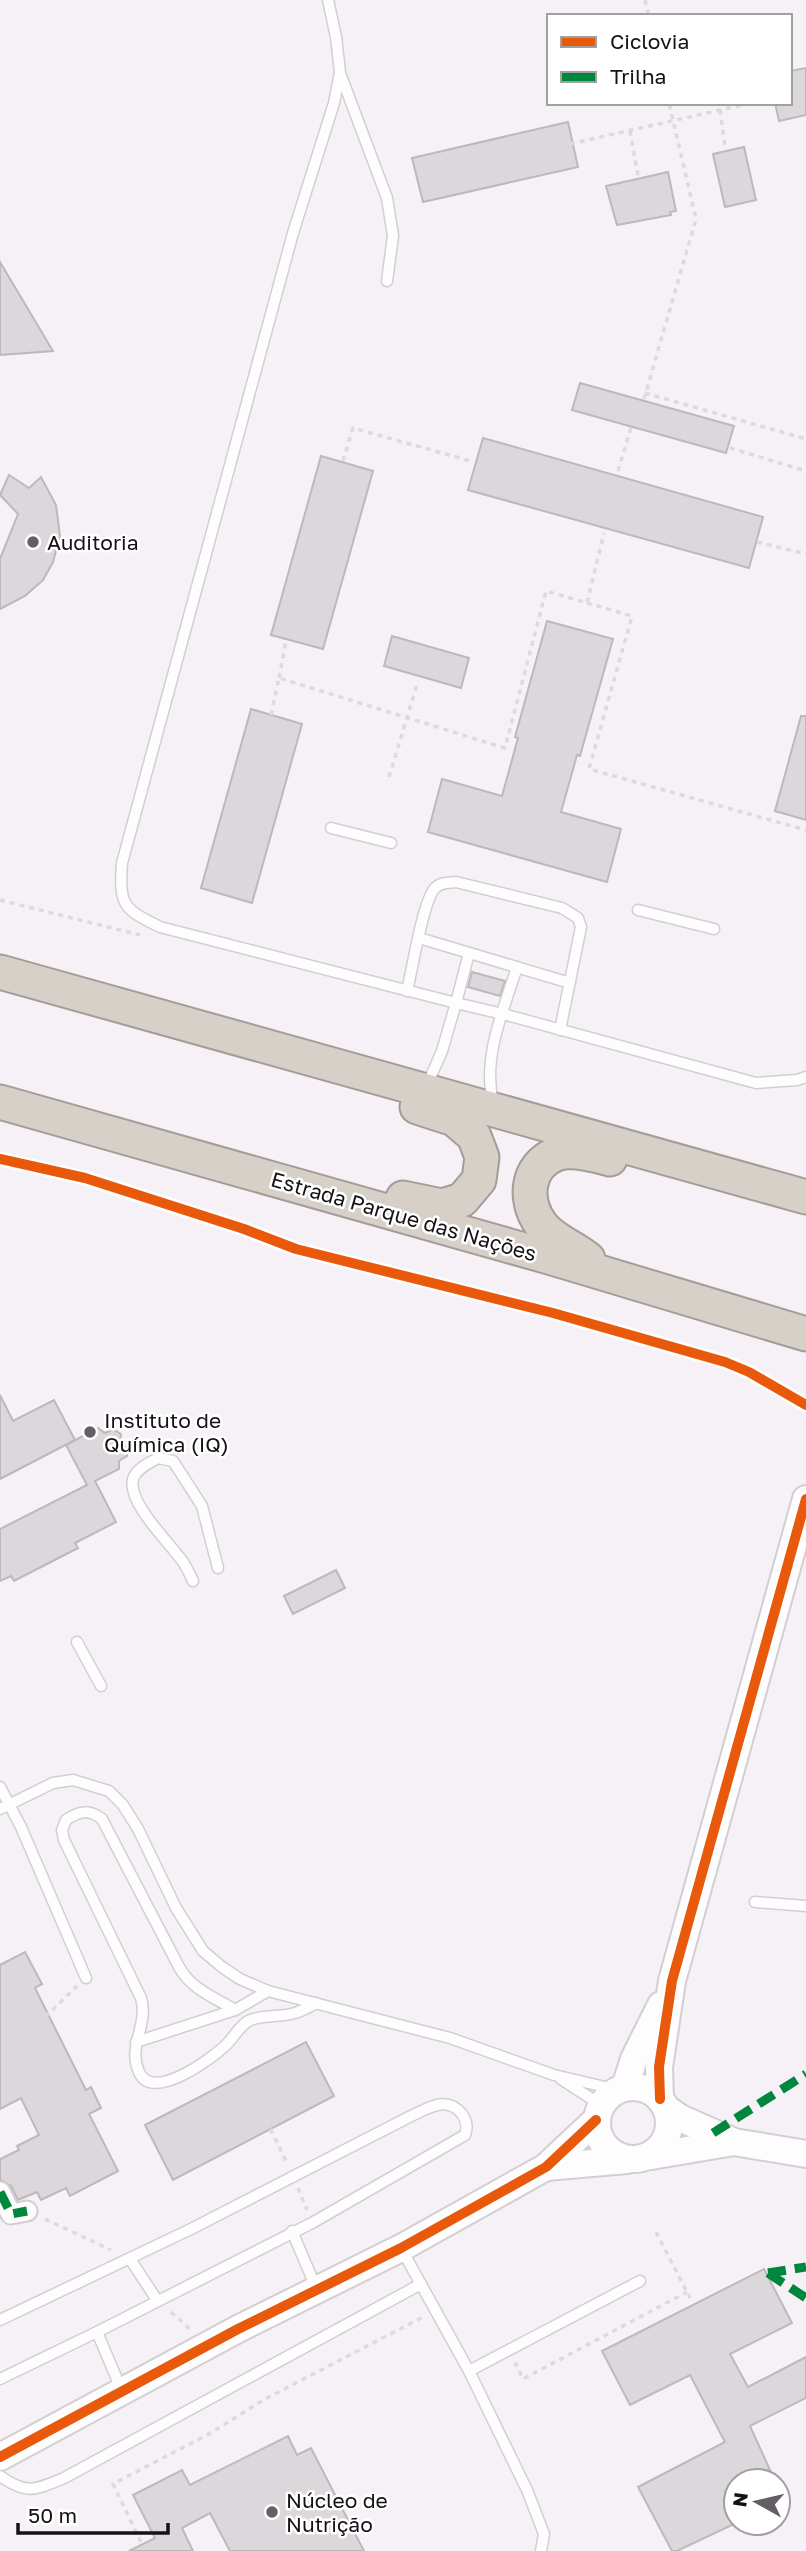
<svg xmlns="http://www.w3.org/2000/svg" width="806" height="2551" font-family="'Golos Text',sans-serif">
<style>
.building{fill:#dbd7db;stroke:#bcb8bc;stroke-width:2}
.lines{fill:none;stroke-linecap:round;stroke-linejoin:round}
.lane-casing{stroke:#d2ced2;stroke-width:13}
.street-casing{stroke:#d2ced2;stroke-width:23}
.secondary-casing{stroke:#d2ced2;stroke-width:30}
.highway-casing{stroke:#a49c96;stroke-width:37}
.path{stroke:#dcdadc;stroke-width:3.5;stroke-dasharray:5 5;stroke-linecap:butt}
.lane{stroke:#fefdfe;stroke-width:10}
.street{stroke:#fefdfe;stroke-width:19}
.secondary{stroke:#fefdfe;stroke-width:26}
.highway{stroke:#d6d0c8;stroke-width:33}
.quiet{stroke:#00873e;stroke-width:9;stroke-dasharray:18 9;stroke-linecap:butt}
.cycleway-casing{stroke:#fff;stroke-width:15}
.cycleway{stroke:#e8590c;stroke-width:10}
.poi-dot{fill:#645f64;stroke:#fff;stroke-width:2.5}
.labels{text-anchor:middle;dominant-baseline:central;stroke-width:5;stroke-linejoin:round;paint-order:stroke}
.poi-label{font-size:21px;fill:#151115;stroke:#fff;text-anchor:start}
.street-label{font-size:21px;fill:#151115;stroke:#fff}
</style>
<rect width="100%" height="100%" fill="#f6f1f6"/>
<g class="building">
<path d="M806 68V115L779 121 775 103H790V71Z"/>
<path d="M568 122 578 167 423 202 412 158Z"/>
<path d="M744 147 756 200 725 207 713 154Z"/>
<path d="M668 172 676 211 670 212 671 215 617 225 606 186Z"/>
<path d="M0 262 53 351 0 355Z"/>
<path d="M580 383 734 426 726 453 572 410Z"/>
<path d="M483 438 763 517 749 568 468 490Z"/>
<path d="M321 456 373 471 323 649 271 635Z"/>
<path d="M9 475 29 488 41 477 56 505 60 536 53 562 43 580 25 596 0 609V559L18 514 0 495Z"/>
<path d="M547 621 613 639 580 756 577 755 561 812 621 829 607 882 428 832 442 779 502 796 518 738 515 737Z"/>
<path d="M392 636 469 658 461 688 384 666Z"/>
<path d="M251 709 302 724 252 903 201 888Z"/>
<path d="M801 716H806V820L775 811Z"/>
<path d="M472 972 505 981 500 996 468 987Z"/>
<path d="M0 1395 13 1421 54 1400 75 1440 0 1479Z"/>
<path d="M98 1428 105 1433 113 1429 121 1434 120 1442 127 1447V1456L119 1461V1469L95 1481 116 1522 75 1543 78 1548 45 1565 14 1581 11 1576 0 1581V1529L87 1485 66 1445Z"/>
<path d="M336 1570 345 1588 293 1614 284 1596Z"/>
<path d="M25 1952 42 1984 35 1988 86 2090 91 2087 101 2108 89 2114 118 2171 70 2196 66 2188 41 2200 37 2192 18 2200 11 2186 0 2180V2159L19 2150 17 2146 39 2135 21 2098 0 2109V1965Z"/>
<path d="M306 2042 334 2096 173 2180 145 2125Z"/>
<path d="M764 2269 792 2323 730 2354 748 2387 806 2357V2398L750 2426 775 2481H736V2523L677 2551H672L638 2487 725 2442 690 2375 630 2405 602 2351Z"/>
<path d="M288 2436 297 2455 311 2448 364 2551H230L210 2513 182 2528 193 2551H129L155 2538 133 2495 182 2470 190 2485Z"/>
</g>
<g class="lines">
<defs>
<g id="lane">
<path d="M328 0 336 37 340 72 334 103 293 233 122 863C119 905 123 909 160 927L456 1003 442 1051 427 1085"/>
<path d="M340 73 387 198 393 236 387 281"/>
<path d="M331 828 391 843"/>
<path d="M638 910 714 929"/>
<path d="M419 938 570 983"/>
<path d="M469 953 456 1003 503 1014 756 1083 797 1080 806 1077"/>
<path d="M407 991C412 971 423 900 435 888 441 882 448 883 456 882L562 908 578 918 581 927 560 1030"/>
<path d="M493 1102C482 1057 504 1009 517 967"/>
<path d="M193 1581C190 1575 187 1568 183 1562 170 1543 127 1503 133 1479 136 1469 149 1463 158 1458L173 1461 202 1506 218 1568"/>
<path d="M77 1642 101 1686"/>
<path d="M0 1787 21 1827 86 1978"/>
<path d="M0 1809 53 1783 73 1780 109 1791 123 1805 138 1829 176 1908 203 1951 222 1967 240 1979 268 1991 450 2038 554 2075 618 2090"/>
<path d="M755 1902 806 1906"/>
<path d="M268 1991 235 2010C214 1997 192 1990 179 1967L102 1819C89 1809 79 1811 66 1820L62 1830 64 1840 141 1998C149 2025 127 2046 139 2072 152 2103 211 2059 226 2045 234 2037 239 2027 248 2021 260 2015 278 2017 291 2014 300 2012 308 2008 316 2003"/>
<path d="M136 2042 235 2010"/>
<path d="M561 2079 601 2105"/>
<path d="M292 2231 317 2290"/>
<path d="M402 2250 469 2371 527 2490 544 2534 541 2551"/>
<path d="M130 2259 157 2300"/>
<path d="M0 2320 191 2229 411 2116C429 2108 447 2095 462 2114 467 2121 468 2127 465 2135L312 2223 97 2332 0 2379"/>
<path d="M97 2332 122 2391"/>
<path d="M469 2371 640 2281"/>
<path d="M0 2476C27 2495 35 2490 64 2478L421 2284"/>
</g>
<path id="street" d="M0 2192 11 2214 27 2211"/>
<g id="secondary">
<circle cx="633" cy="2123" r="36"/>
<path d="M625 2087 634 2059 661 2005"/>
<path d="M660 2099 659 2067 672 1981 806 1499"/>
<path d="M666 2108 680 2118 734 2142 806 2154"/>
<path d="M651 2156 734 2142"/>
<path d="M546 2167 627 2160"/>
<path d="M0 2457 238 2329 401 2248 546 2167 596 2120"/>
</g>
<g id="highway">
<path d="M0 972 806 1197"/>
<path d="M0 1102 549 1257 806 1334"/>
<path d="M403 1198 442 1206 462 1200 479 1180 482 1157 474 1136 454 1119 417 1107"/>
<path d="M588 1259C574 1247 550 1239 540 1223 524 1200 526 1166 556 1154 572 1148 595 1155 610 1159"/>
</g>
</defs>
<use href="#lane" class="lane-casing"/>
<use href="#street" class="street-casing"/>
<use href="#secondary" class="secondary-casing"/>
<use href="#highway" class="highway-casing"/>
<g class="path">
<path d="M645 0 649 16"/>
<path d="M720 110 725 147"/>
<path d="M630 131 639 181"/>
<path d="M570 144 751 103"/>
<path d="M645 393 806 439"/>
<path d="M644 399 696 219 669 103"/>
<path d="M730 448 806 471"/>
<path d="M343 461 353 428 474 462"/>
<path d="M618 471 631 428"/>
<path d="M757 542 806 554"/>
<path d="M587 603 632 616 589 769 806 830"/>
<path d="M279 678 286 641"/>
<path d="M271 715 279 678 505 748 546 591 587 603 604 533"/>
<path d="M389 777 418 681"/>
<path d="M0 900 140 935"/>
<path d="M38 2024 77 1986"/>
<path d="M266 2120 288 2165"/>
<path d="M298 2188 307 2210"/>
<path d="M45 2219 111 2250"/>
<path d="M656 2232 690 2298"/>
<path d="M171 2312 191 2330"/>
<path d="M514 2365 516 2364 523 2379 687 2292"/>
<path d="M141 2542 113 2484 209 2434 265 2399 423 2317"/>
</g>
<use href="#lane" class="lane"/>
<use href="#street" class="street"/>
<use href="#secondary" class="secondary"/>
<use href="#highway" class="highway"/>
<g class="quiet">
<path d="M713 2133 806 2074"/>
<path d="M0 2192 11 2214 27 2211"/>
<path d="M768 2273 806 2298"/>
<path d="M768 2273 806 2267"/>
</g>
<defs>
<g id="cycleway">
<path d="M0 1159 85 1178 244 1229 296 1249 553 1313 725 1362 749 1372 806 1405"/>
<path d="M660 2099 659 2067 672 1981 806 1499"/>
<path d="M0 2457 238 2329 401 2248 546 2167 596 2120"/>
</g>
</defs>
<use href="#cycleway" class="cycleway-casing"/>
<use href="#cycleway" class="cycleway"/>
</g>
<g class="poi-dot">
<circle cx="33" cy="542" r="7"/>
<circle cx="90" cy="1432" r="7"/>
<circle cx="272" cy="2512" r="7"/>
</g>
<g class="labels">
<g class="poi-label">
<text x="47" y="542">Auditoria</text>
<text x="104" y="1420">Instituto de<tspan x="104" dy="24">Química (IQ)</tspan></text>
<text x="286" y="2500">Núcleo de<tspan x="286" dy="24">Nutrição</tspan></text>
</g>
<g class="street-label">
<text transform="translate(404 1216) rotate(16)">Estrada Parque das Nações</text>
</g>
</g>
<rect x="547" y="14" width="245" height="91" fill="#ffffff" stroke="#a1a0a1" stroke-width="2"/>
<rect x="561" y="37" width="35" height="10" fill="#e8590c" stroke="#a1a0a1" stroke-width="2"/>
<text x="610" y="49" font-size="21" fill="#151115">Ciclovia</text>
<rect x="561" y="72" width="35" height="10" fill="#00873e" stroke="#a1a0a1" stroke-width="2"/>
<text x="610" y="84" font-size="21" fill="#151115">Trilha</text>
<g transform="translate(757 2502) rotate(278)"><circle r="33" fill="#ffffff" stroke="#a1a0a1" stroke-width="2"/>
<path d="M0-5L12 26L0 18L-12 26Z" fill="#645f64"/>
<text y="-10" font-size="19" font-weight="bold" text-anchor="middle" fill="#151115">N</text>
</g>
<path d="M18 2523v10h150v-10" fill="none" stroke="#151115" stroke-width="3.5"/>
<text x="28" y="2523" font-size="21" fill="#151115" stroke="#ffffff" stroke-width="5" paint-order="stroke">50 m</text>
</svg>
